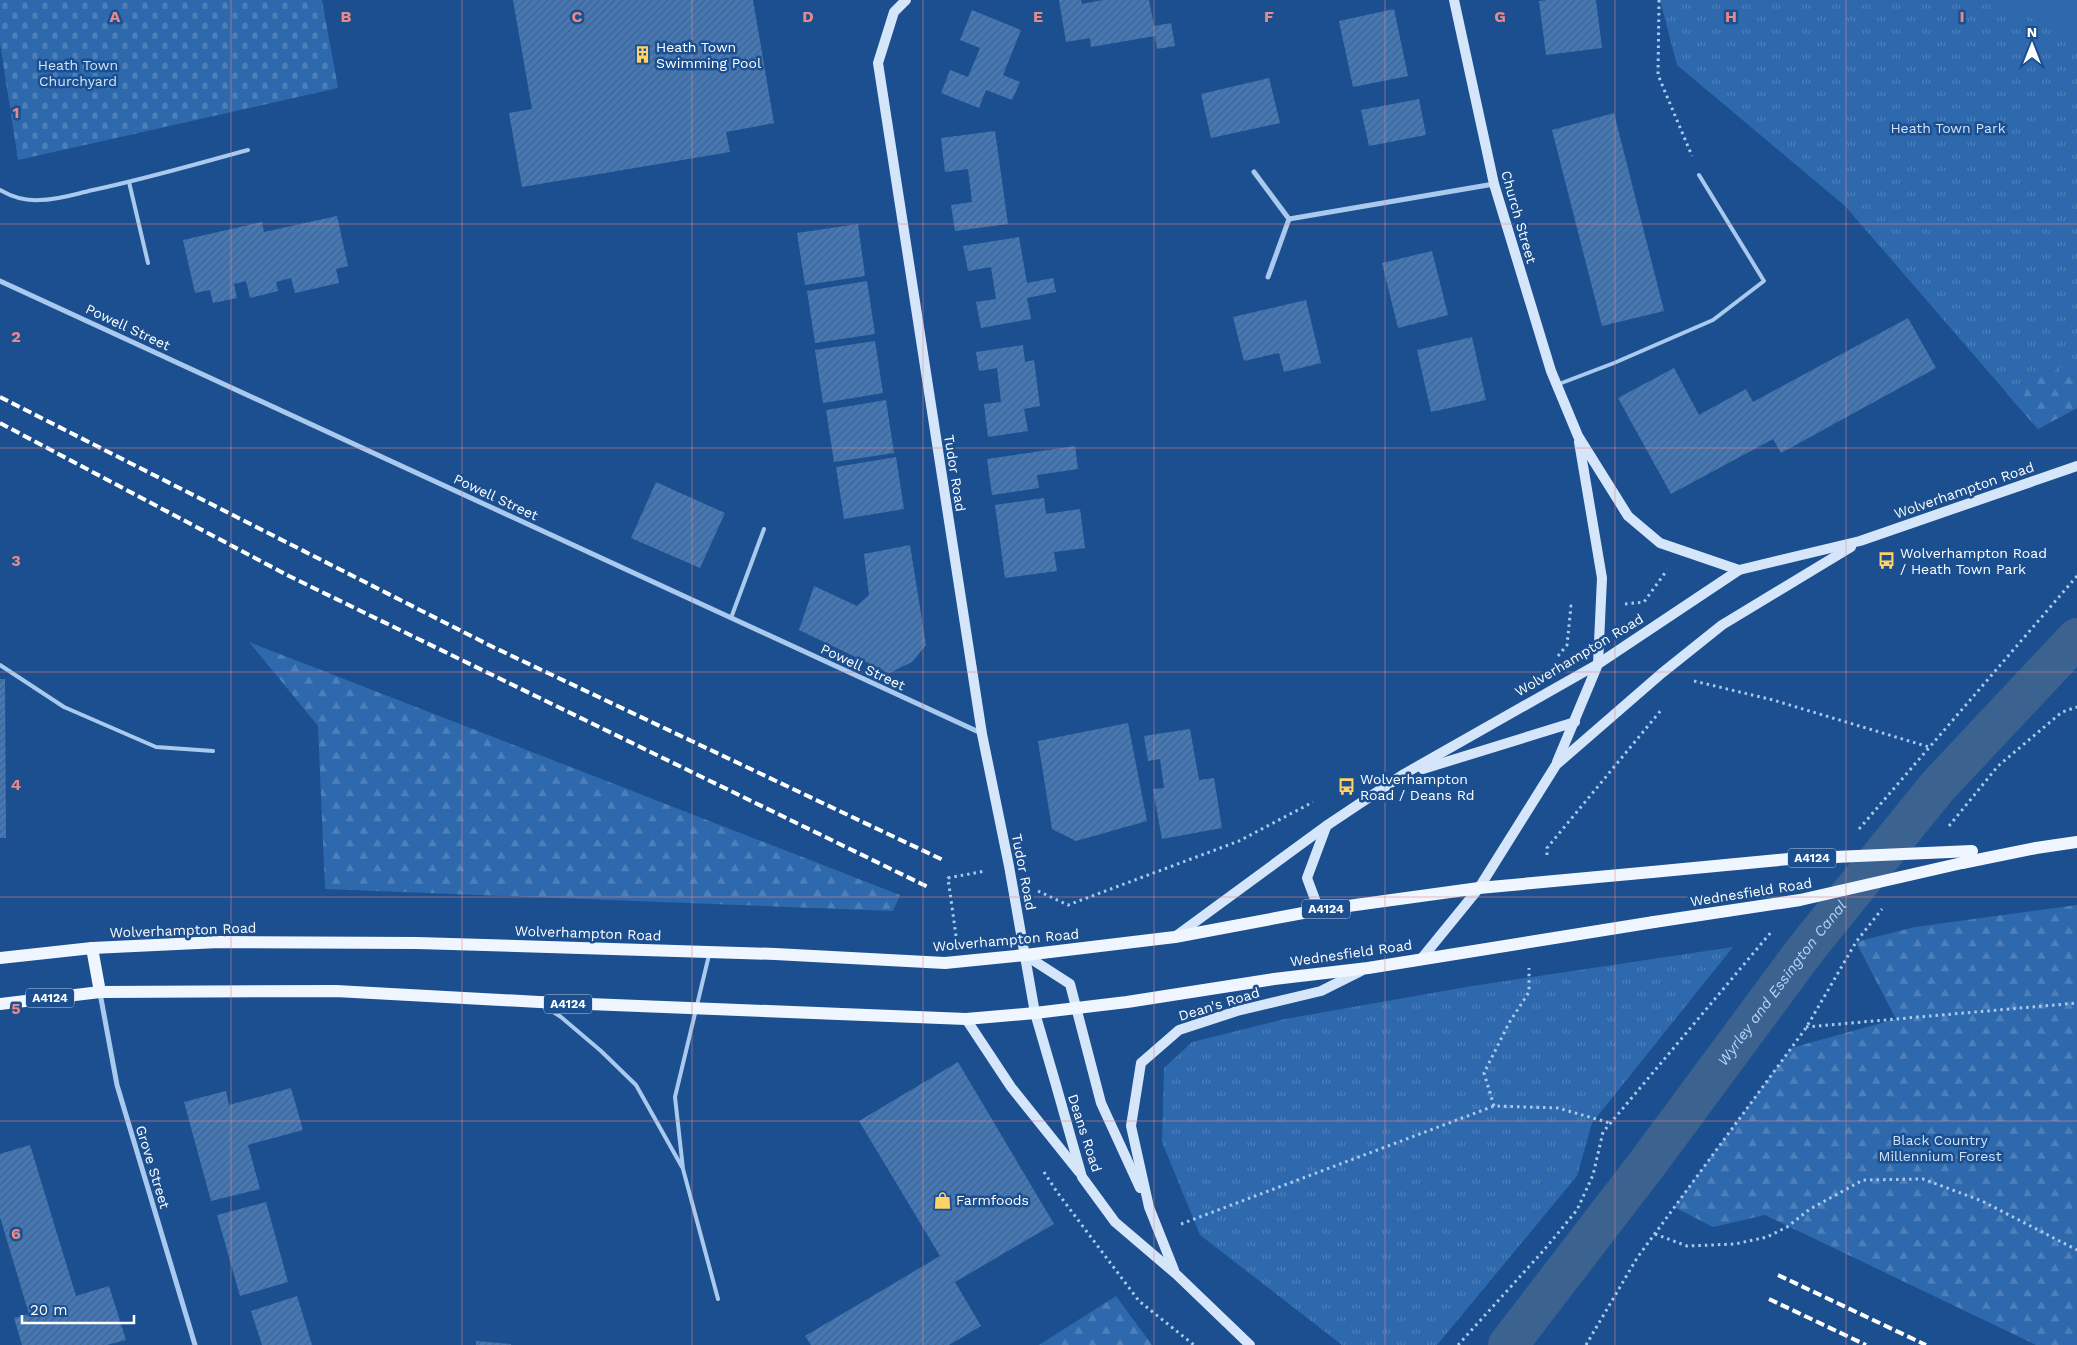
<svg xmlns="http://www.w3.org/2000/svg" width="2077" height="1345" font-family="'Work Sans',sans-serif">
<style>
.grass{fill:url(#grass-tufts)}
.forest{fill:url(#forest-firs)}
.cemetery{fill:url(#cemetery-stones)}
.pitch{fill:#2e69ad}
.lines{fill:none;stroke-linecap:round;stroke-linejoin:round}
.canal{stroke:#3c6290;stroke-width:40}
.building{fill:url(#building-hatch)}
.path{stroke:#a9c9ee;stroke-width:3;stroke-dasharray:2.5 4;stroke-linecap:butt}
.lane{stroke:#a9c9ee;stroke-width:4}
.street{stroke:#a9c9ee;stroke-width:5}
.secondary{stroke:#d6e6fa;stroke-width:10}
.primary{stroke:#f0f6ff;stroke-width:12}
.rail{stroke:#fff;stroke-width:4;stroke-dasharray:9 4;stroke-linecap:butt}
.primary-bridge{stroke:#f0f6ff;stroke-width:12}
.grid{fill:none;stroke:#e88989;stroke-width:1;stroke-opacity:0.55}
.labels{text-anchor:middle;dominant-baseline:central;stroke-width:5;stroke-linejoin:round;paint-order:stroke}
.shield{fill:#1b4f8f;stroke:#bbcadd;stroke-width:1}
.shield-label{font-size:12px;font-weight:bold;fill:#fff}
.poi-label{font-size:14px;fill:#fff;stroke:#1b4f8f;text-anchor:start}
.park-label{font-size:14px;fill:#cfe3fa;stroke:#1b4f8f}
.street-label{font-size:14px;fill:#fff;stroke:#1b4f8f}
.water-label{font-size:15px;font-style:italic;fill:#b5d3f5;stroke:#1b4f8f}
.grid-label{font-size:16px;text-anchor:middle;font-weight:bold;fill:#e88989;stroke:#1b4f8f;stroke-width:5;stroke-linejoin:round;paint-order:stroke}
</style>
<defs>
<pattern id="grass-tufts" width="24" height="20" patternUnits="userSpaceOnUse" patternTransform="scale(1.25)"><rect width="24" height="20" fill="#2e69ad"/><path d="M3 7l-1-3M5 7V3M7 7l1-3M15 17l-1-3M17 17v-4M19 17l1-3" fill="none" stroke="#4d80b9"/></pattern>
<pattern id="forest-firs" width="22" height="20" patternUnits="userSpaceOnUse" patternTransform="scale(1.25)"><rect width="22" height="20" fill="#2e69ad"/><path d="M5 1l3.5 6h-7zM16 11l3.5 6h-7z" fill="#4d80b9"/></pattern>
<pattern id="cemetery-stones" width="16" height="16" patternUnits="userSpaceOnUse" patternTransform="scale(1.25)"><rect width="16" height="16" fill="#2e69ad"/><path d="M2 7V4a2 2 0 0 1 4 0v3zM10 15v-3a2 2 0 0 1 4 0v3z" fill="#4d80b9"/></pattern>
<pattern id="building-hatch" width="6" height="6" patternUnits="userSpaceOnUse" patternTransform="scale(1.25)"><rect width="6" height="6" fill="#4478b7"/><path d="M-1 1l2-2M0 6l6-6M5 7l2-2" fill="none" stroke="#486282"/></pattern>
</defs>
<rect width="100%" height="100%" fill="#1b4f8f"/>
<g class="grass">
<path d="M1660 0H2077V408L2038 429 1845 206 1677 65Z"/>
<path d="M1733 947 1592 1123 1577 1176 1437 1345H1342L1200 1235 1162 1142 1164 1068 1192 1042 1285 1019 1472 986Z"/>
</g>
<g class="forest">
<path d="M2077 360V408L2038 429 2007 394Z"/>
<path d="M249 642 900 895 893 911 325 889 318 726Z"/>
<path d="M2077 905V1345H2036L1765 1215 1713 1227 1674 1207 1791 1048 1896 1019 1856 942 1915 927Z"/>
<path d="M1116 1296 1152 1345H1039Z"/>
</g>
<path class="cemetery" d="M0 0H322L338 88 18 160 0 43Z"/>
<path class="pitch" d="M2000 0H2077V46Z"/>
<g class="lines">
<path class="canal" id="s1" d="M1508 1345 1650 1160 1806 949 1938 786 2077 638"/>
</g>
<g class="building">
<path d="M513 0H753L774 123 726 132 730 152 522 187 509 113 532 109Z"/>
<path d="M1059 0H1081L1082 4 1103 0H1149L1154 26 1171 23 1175 46 1157 49 1155 36 1091 47 1090 38 1066 42Z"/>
<path d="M1548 0H1596L1602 48 1546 55 1539 1Z"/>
<path d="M1394 9 1408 76 1353 87 1339 21Z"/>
<path d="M972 10 1021 30 1003 75 1020 82 1012 100 986 90 979 108 941 93 950 70 968 77 980 48 960 40Z"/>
<path d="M1269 78 1280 123 1211 138 1201 94Z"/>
<path d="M1419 99 1426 135 1369 146 1361 110Z"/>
<path d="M1614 113 1664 311 1602 326 1552 130Z"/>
<path d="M995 131 1008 224 955 231 951 205 972 202 968 169 945 172 941 138Z"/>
<path d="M337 216 348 266 336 269 339 283 295 293 291 278 276 282 278 291 250 298 246 281 234 284 237 298 213 303 210 290 195 293 183 240 262 222 264 232Z"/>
<path d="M858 224 865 276 805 285 797 233Z"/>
<path d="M1019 237 1027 283 1053 278 1056 292 1027 298 1031 319 981 328 976 302 996 299 991 267 968 271 963 246Z"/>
<path d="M1432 251 1448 315 1398 328 1382 263Z"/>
<path d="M867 281 875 334 815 343 807 291Z"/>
<path d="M1306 300 1321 363 1284 372 1279 353 1244 361 1233 317Z"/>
<path d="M1908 318 1936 368 1781 453 1773 439 1671 494 1618 398 1674 368 1699 415 1746 389 1753 402Z"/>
<path d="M1472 337 1486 400 1431 412 1417 350Z"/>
<path d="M875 341 883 393 823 403 815 350Z"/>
<path d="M1023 345 1025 362 1034 360 1040 406 1024 409 1028 431 988 437 984 404 1001 402 997 368 979 371 976 352Z"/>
<path d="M886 400 894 453 834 462 826 410Z"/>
<path d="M1075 446 1078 469 1037 475 1039 488 992 495 987 459Z"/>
<path d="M896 457 904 509 844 519 836 467Z"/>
<path d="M656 482 725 513 700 568 631 538Z"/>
<path d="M1044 498 1046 514 1080 509 1085 548 1054 552 1057 571 1005 578 995 505Z"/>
<path d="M910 545 926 645 912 662 889 673 799 630 814 586 857 606 869 595 864 554Z"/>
<path d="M0 679H5L6 838H0Z"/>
<path d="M1128 723 1147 821 1076 841 1052 829 1038 741Z"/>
<path d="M1190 729 1199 780 1214 778 1222 828 1162 839 1153 789 1164 788 1160 759 1148 761 1144 736Z"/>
<path d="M958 1062 1054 1224 955 1282 981 1326 949 1345H811L805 1336 940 1256 859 1121Z"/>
<path d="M291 1088 303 1130 248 1145 260 1189 211 1201 184 1102 226 1091 229 1105Z"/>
<path d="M30 1145 76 1296 109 1286 126 1340 107 1345H22L14 1318 29 1314 0 1217V1154Z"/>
<path d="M266 1202 288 1282 240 1296 217 1215Z"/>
<path d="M297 1296 312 1345H262L251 1311Z"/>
<path d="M476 1341 511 1344V1345H476Z"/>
</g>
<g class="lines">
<g class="path">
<path d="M1659 0 1658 75 1692 156"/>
<path d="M1625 604 1644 602 1667 570"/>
<path d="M1558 656 1567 645 1571 606H1576"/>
<path d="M1694 681 1773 700 1929 747"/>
<path d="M1949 826 1998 766 2062 712 2077 707"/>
<path d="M1859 829 2077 576"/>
<path d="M1547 855V848L1662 709"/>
<path d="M1038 891 1068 905 1239 841 1313 802"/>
<path d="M956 936 948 878 985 871"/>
<path d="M1806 1027 2077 1003"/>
<path d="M1494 1106 1484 1073 1509 1023 1529 992V968"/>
<path d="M1044 1172 1057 1192 1139 1301 1194 1345"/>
<path d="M1181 1224 1494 1106 1558 1108 1610 1123"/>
<path d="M1655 1234 1687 1246 1735 1244 1767 1237 1787 1227 1810 1209 1863 1180 1923 1179 1982 1201 2077 1250"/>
<path d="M1458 1345 1544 1250 1577 1210 1593 1175 1603 1132 1772 931"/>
<path d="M1586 1345 1637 1258 1806 1028 1856 942 1882 909"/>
</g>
<g class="lane">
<path d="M129 182 148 263"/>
<path d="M0 190C12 197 26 201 40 200 58 200 75 194 93 190 145 179 196 164 248 150"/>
<path d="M1559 384 1614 363 1713 320 1764 281 1699 175"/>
<path d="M731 618 764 529"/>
<path d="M0 665 64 707 156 747 213 751"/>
<path d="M709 955 675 1097 683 1169 718 1299"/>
<path d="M544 1006 561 1017 601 1051 636 1085 682 1167"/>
</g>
<g class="street">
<path d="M1254 172 1289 219 1268 277"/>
<path d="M1289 219 1494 184"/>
<path d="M0 281 981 733"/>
<path d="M100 993 117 1085 195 1345"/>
</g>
<g class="secondary">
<path d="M906 0 894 12 878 63 982 734 1009 866 1035 1013 1056 1085 1082 1177 1115 1222 1176 1274 1250 1345"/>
<path d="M1454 0 1494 184 1551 371 1578 436 1628 516 1660 543 1739 570"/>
<path d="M1557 762 1598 664 1602 578 1579 442"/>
<path d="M1423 769 1575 722"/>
<path d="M1319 910 1307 878 1326 827"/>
<path d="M1176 936 1326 826 1404 774 1598 664 1739 570 1860 541 2077 466"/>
<path d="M1025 955 1070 984 1101 1103 1140 1188"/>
<path d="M1422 958 1479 888 1556 765 1662 673 1722 625 1851 547"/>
<path d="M966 1019 1011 1087 1079 1172"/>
<path d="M1174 1270 1149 1207 1131 1126 1141 1063 1179 1030 1237 1011 1321 991 1361 971"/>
</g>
<g class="primary">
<path d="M1962 863 2036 848 2077 842"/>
<path d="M92 948 100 992"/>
<path d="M0 958 92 948 219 942 417 943 775 954 945 963 1025 955 1175 937 1319 910 1479 888 1652 872"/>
<path d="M0 1004 100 992 336 991 539 1002 966 1019 1035 1013 1127 1002 1274 979 1368 968 1654 922"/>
</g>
<g class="rail">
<path d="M0 397 493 647 943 860"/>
<path d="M0 423 289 576 928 887"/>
<path d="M1778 1275 1926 1345"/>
<path d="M1769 1299 1866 1345"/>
</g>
<g class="primary-bridge">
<path d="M1652 872 1789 859 1972 851"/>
<path d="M1654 922 1800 900 1962 863"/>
</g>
</g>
<path class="grid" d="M231 0V1345M462 0V1345M692 0V1345M923 0V1345M1154 0V1345M1385 0V1345M1615 0V1345M1846 0V1345M0 224H2077M0 448H2077M0 672H2077M0 897H2077M0 1121H2077"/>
<defs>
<symbol id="building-bare" viewBox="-9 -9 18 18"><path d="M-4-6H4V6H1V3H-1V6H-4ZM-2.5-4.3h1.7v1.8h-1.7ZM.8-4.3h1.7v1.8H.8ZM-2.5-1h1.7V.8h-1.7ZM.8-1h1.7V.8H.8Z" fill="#ffd166" stroke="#1b4f8f" stroke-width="2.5" paint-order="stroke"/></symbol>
<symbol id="bus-bare" viewBox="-9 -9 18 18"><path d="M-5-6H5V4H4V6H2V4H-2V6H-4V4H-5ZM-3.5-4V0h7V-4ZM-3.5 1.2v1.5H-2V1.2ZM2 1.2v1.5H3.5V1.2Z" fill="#ffd166" stroke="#1b4f8f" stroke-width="2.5" paint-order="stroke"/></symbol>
<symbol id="shop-bare" viewBox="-9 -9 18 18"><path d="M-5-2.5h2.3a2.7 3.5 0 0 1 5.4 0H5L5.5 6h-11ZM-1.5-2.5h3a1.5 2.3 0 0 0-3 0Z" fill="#ffd166" stroke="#1b4f8f" stroke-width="2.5" paint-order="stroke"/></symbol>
</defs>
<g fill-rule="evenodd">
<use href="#building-bare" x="630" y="42" width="25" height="25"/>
<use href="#bus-bare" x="1874" y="548" width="25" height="25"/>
<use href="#bus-bare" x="1334" y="774" width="25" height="25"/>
<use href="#shop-bare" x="930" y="1188" width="25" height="25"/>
</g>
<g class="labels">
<g class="shield">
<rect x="1788" y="848.5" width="48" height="19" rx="4"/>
<rect x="1302" y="899.5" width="48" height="19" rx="4"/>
<rect x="26" y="988.5" width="48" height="19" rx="4"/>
<rect x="544" y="994.5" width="48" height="19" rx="4"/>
</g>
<g class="shield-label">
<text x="1812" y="858">A4124</text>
<text x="1326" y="909">A4124</text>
<text x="50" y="998">A4124</text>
<text x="568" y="1004">A4124</text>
</g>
<g class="poi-label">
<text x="656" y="47">Heath Town<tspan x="656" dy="16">Swimming Pool</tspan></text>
<text x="1900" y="553">Wolverhampton Road<tspan x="1900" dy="16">/ Heath Town Park</tspan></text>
<text x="1360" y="779">Wolverhampton<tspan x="1360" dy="16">Road / Deans Rd</tspan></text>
<text x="956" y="1200">Farmfoods</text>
</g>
<g class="park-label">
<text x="78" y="65">Heath Town<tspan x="78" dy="16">Churchyard</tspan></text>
<text x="1948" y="128">Heath Town Park</text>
<text x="1940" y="1140">Black Country<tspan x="1940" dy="16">Millennium Forest</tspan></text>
</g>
<g class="street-label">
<text transform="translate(1519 217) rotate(74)">Church Street</text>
<text transform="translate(128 327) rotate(25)">Powell Street</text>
<text transform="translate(955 473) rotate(81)">Tudor Road</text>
<text transform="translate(1964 490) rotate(-19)">Wolverhampton Road</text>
<text transform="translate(496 497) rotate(25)">Powell Street</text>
<text transform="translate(1579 655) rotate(-31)">Wolverhampton Road</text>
<text transform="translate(863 667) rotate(25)">Powell Street</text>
<text transform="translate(1024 872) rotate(79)">Tudor Road</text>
<text transform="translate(1751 892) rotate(-9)">Wednesfield Road</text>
<text transform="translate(183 930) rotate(-2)">Wolverhampton Road</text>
<text transform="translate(588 933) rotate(2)">Wolverhampton Road</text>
<text transform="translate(1006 940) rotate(-5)">Wolverhampton Road</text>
<text transform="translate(1351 953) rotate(-8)">Wednesfield Road</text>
<text transform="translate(1219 1004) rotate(-17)">Dean's Road</text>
<text transform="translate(1085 1133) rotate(72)">Deans Road</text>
<text transform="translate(153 1167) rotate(73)">Grove Street</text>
</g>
<g class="water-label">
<text stroke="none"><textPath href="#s1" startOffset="454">Wyrley and Essington Canal</textPath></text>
</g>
</g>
<g class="grid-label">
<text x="115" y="22">A</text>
<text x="346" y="22">B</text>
<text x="577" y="22">C</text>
<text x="808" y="22">D</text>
<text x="1038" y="22">E</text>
<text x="1269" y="22">F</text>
<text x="1500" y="22">G</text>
<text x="1731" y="22">H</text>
<text x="1962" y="22">I</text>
<text x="16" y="118">1</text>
<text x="16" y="342">2</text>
<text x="16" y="566">3</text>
<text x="16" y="790">4</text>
<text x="16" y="1014">5</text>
<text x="16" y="1239">6</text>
</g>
<g transform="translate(2032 45)" stroke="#1b4f8f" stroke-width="4" paint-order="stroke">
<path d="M0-4L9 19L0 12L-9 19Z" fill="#ffffff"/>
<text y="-8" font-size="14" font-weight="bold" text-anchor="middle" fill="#ffffff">N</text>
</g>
<path d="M22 1315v8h112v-8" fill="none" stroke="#ffffff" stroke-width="2.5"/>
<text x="30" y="1315" font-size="15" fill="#ffffff" stroke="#1b4f8f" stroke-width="4" paint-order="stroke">20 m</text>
</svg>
